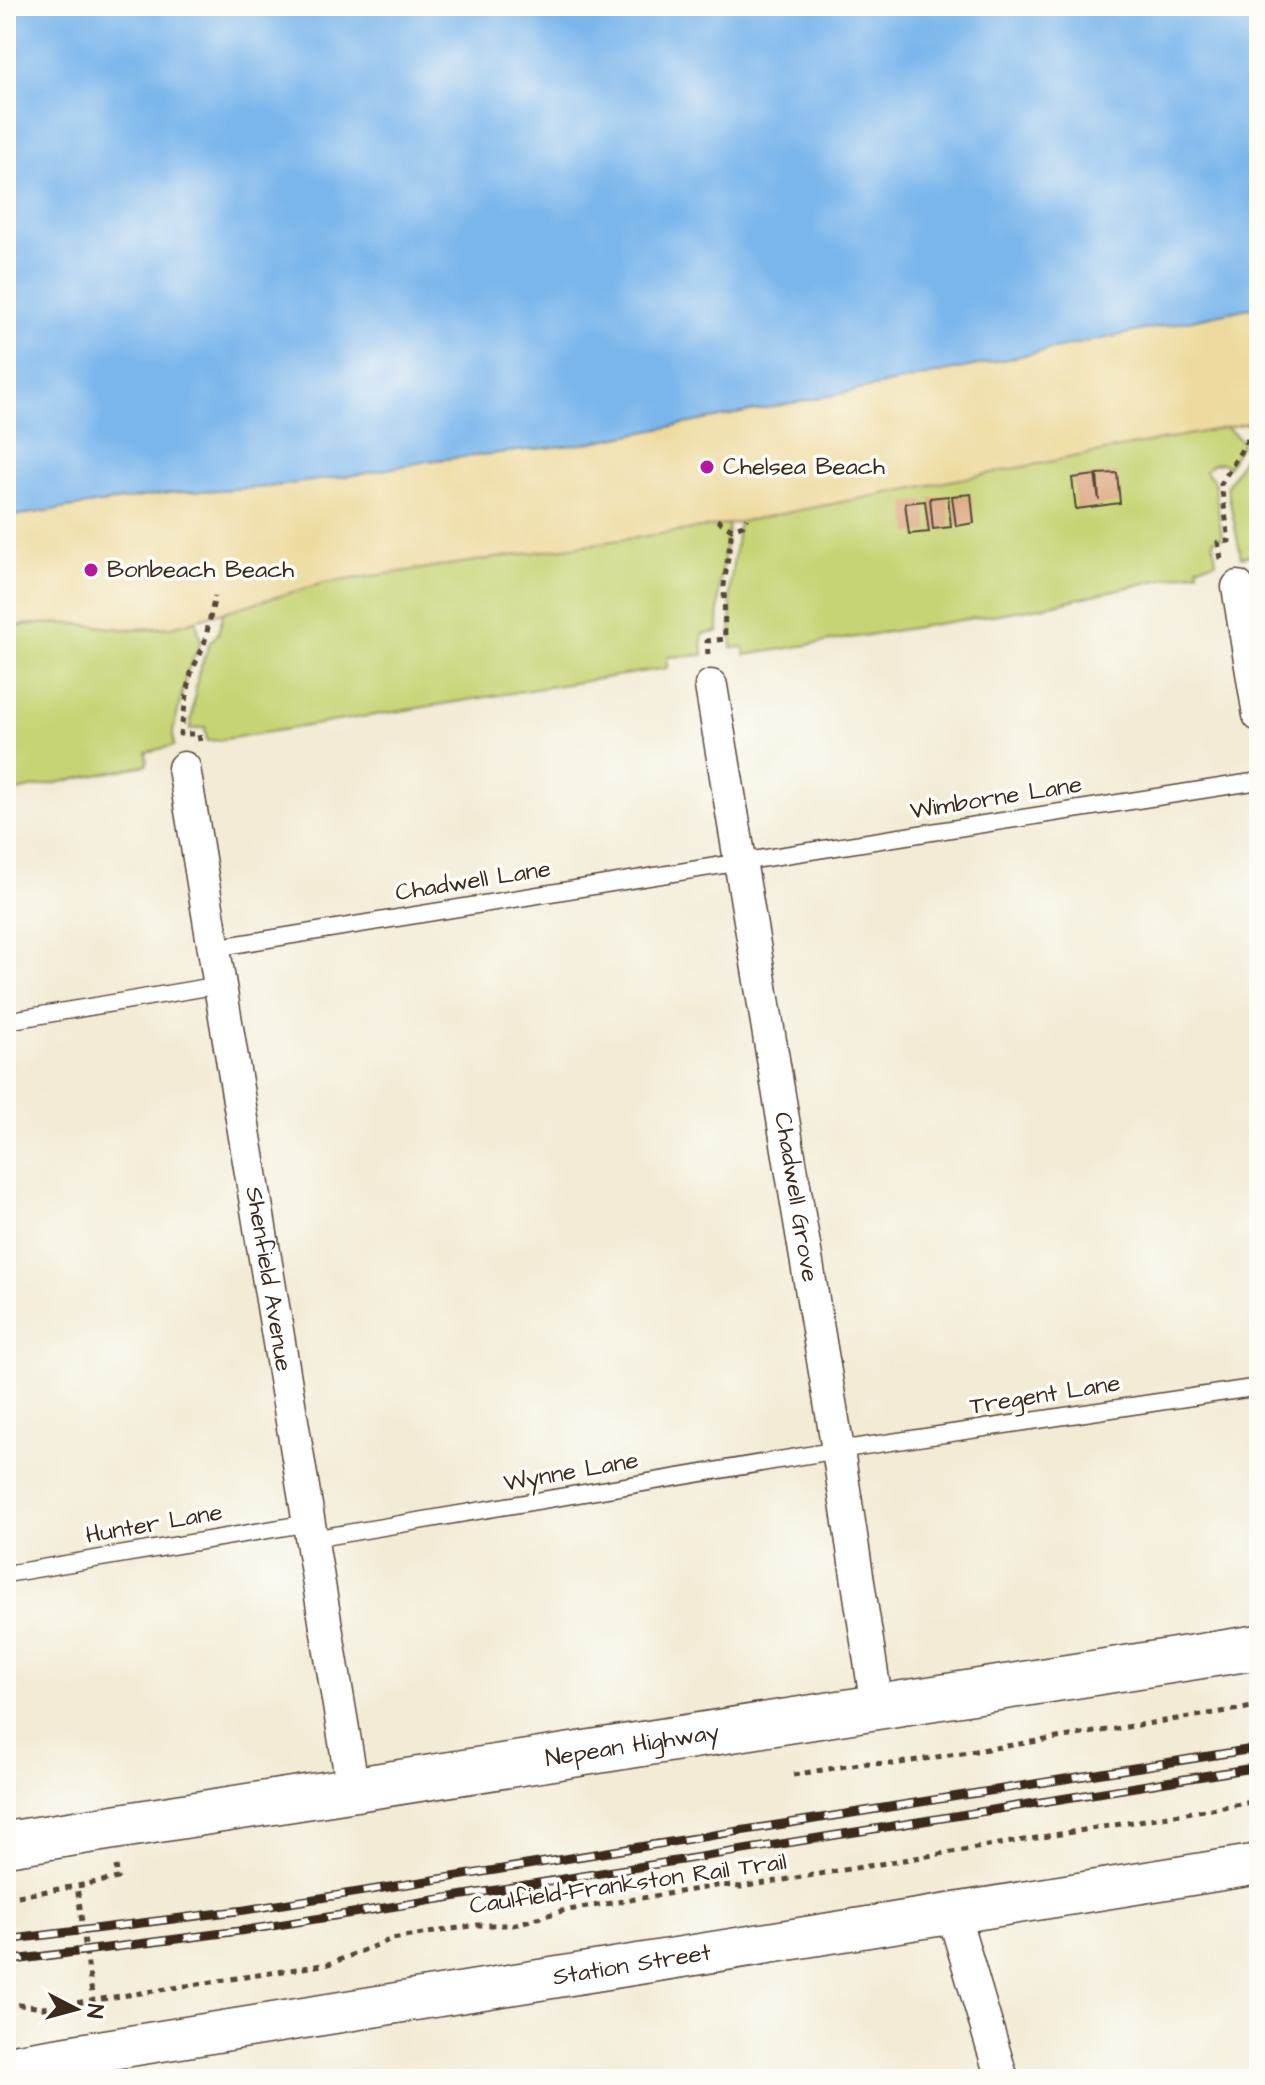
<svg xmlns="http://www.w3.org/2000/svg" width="1265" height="2085" font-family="'Architects Daughter',sans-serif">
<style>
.green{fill:#c7d476;stroke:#817f4a;stroke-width:2}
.sand{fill:#eeda9e;stroke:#94825e;stroke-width:2}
.water{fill:#7ab6ec;stroke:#5a7085;stroke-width:2}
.building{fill:#dca67f}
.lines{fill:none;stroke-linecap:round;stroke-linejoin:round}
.service-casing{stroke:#564739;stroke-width:19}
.minor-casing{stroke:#564739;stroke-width:35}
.tertiary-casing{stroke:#564739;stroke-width:43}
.trunk-casing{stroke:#564739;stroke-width:47}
.path{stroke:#564739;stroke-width:5;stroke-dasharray:6 6;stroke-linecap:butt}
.service{stroke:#fff;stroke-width:16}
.minor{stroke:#fff;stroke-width:32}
.tertiary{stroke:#fff;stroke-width:40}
.trunk{stroke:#fff;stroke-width:44}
.rail-casing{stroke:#3b2a1e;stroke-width:9}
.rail{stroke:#fdfcf7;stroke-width:6;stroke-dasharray:18;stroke-linecap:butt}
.poi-dot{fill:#b5179e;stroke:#fdfcf7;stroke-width:3}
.labels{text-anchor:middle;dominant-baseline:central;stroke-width:7;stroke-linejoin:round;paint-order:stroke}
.poi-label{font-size:24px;fill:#3b2a1e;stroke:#fdfcf7;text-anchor:start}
.street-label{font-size:24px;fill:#3b2a1e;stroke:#fdfcf7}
</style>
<rect width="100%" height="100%" fill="#fdfcf7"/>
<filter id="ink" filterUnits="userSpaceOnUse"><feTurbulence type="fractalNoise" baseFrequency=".0125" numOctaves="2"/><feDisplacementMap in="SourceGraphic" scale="16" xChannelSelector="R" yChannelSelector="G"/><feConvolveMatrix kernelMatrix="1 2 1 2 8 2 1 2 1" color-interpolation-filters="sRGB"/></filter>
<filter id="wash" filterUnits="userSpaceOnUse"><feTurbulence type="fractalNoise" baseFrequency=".006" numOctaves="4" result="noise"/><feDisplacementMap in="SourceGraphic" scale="32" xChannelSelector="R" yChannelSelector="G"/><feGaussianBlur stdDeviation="1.8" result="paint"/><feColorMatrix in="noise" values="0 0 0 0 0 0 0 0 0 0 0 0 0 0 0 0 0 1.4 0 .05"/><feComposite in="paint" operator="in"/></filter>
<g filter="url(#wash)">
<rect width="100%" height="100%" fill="#f2ebd5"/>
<g class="green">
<path d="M1226 427 1243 442 1228 467 1223 463 1212 464 1205 471 1214 480 1222 538 1213 540 1216 562 1197 566 1198 571 1042 607 745 655 744 647 732 648 730 586 739 521Z"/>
<path d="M1259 431V553L1241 557 1227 486Z"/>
<path d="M729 524 719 587 718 632 702 634 703 655 667 657V668L219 740 207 741 205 727 190 730 198 674 210 642 218 634 224 611 323 583Z"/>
<path d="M196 619 201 642 187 672 173 732 174 746 146 752 147 765 6 793V628C28 624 51 622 74 624 106 626 141 634 173 626 181 625 189 622 196 619Z"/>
</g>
<path class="sand" d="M1259 306V421L729 524 324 583 171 627 125 629 69 623 26 624 6 628V517L169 493 268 487 362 474 427 461 582 444 849 392Z"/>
<path class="water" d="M6 6H1259V306L849 392 582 444 427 461 362 474 268 487 169 493 6 517Z"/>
<g id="blocks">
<g class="building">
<path d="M1117 473 1120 503 1076 509 1072 478 1095 475 1099 500 1097 474Z"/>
<path d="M971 494 974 523 956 526 952 496Z"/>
<path d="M948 496 951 527 933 529 930 498Z"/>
<path d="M925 501 929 532 909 534 905 503Z"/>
</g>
</g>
</g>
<g filter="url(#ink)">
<use href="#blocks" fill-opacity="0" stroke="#564739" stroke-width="2"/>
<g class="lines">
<defs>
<g id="service">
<path d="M213 948 772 857 1259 781"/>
<path d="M6 1021 220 985"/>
<path d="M312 1539 838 1450 1259 1387"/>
<path d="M6 1574 309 1523"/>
</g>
<g id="minor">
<path d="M1238 587 1259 715"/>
<path id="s1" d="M711 686 838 1450 877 1707"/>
<path id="s2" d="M184 768 353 1790"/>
<path d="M953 1913 1002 2079"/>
</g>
<g id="tertiary">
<path id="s3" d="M6 2066 1259 1864"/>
</g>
<g id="trunk">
<path id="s4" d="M6 1844 1259 1647"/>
</g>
</defs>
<use href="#service" class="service-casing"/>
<use href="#minor" class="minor-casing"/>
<use href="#tertiary" class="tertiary-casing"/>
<use href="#trunk" class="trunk-casing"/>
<g class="path">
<path d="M717 520 732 529 743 525 747 518"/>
<path d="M1221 559 1218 542 1229 541 1221 484 1259 421"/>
<path d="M708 655 707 641 725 639 724 586 732 529"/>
<path d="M200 741 199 734H180L191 673 204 645 215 596"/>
<path d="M793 1775 865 1763 893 1764 1259 1706"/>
<path d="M6 1898 77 1886"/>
<path d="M6 2003 43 2008 329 1964 392 1939 477 1925H513L562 1911 722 1885 741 1887 1259 1801"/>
<path d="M95 2016 77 1886 118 1878 116 1866"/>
</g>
<use href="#service" class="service"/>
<use href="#minor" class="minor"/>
<use href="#tertiary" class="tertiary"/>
<use href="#trunk" class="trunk"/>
<defs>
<g id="rail">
<path d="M6 1940 245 1910 1259 1748"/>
<path d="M6 1961 247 1930 1259 1767"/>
</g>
</defs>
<use href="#rail" class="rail-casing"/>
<use href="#rail" class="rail"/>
</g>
</g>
<g class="poi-dot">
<circle cx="707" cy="467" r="8"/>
<circle cx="91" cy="570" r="8"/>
</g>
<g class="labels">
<g class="poi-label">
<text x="723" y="467">Chelsea Beach</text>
<text x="107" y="570">Bonbeach Beach</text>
</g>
<g class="street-label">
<text transform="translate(996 798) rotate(-9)">Wimborne Lane</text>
<text transform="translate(473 881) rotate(-9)">Chadwell Lane</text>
<text stroke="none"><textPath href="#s1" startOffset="518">Chadwell Grove</textPath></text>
<text stroke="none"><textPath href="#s2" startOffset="518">Shenfield Avenue</textPath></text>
<text transform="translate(1045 1395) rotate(-9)">Tregent Lane</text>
<text transform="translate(571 1472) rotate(-10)">Wynne Lane</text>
<text transform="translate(154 1524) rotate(-10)">Hunter Lane</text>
<text stroke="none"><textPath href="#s4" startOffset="634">Nepean Highway</textPath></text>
<text transform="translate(628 1884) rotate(-8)">Caulfield-Frankston Rail Trail</text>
<text stroke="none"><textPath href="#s3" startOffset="634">Station Street</textPath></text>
</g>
</g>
<rect width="1265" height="2085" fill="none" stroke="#fdfcf7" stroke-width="32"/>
<g transform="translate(76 2009) rotate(96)" stroke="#fdfcf7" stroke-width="6" paint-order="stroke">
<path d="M0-6L14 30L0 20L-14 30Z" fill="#3b2a1e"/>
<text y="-12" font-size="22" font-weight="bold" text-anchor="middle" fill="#3b2a1e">N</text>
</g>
</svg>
